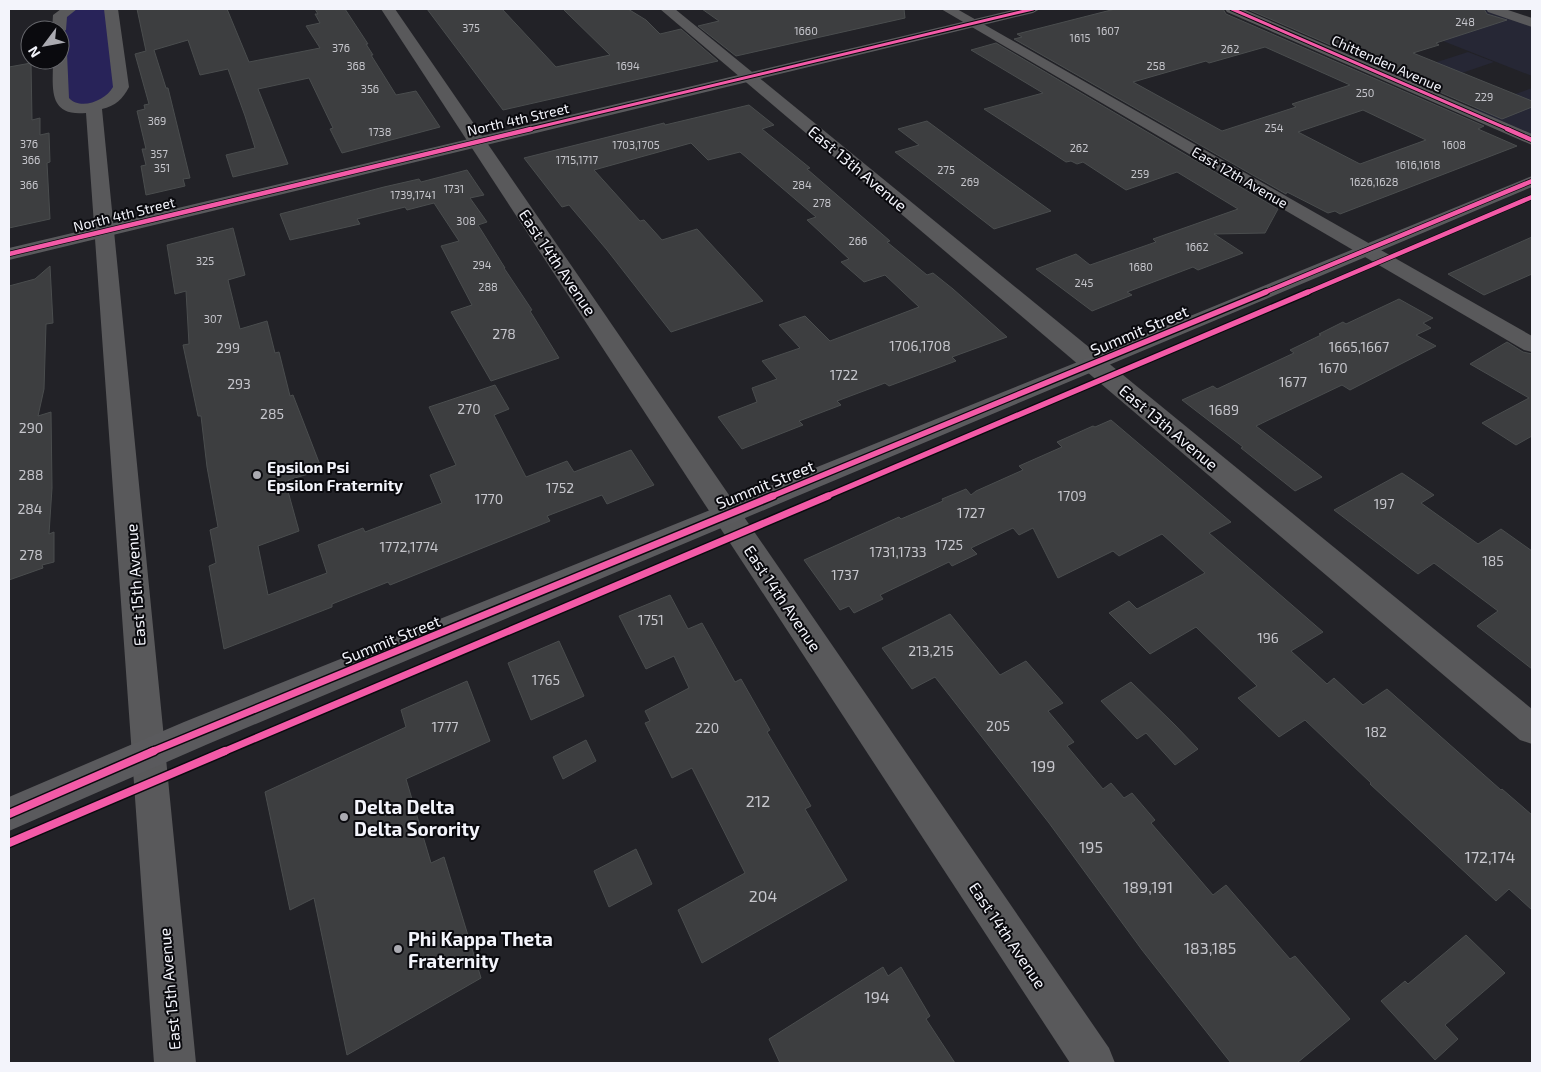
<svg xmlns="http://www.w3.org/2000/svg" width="1541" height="1072" font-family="'Exo 2',sans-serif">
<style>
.built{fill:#262735}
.green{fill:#282359}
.building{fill:#3d3e40;stroke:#4a4d4e;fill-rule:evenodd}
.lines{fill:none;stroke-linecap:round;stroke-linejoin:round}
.minor{fill:#59595b;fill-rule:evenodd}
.major{fill:#5a5a5d;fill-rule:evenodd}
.cycleway-far4-casing{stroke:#0a0a0e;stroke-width:5}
.cycleway-far3-casing{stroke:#0a0a0e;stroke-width:6}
.cycleway-far2-casing{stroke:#0a0a0e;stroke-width:8}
.cycleway-far1-casing{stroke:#0a0a0e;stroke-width:10}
.cycleway-casing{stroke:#0a0a0e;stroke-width:11}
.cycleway-far4{stroke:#f35aa7;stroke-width:3}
.cycleway-far3{stroke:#f35aa7;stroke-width:4.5}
.cycleway-far2{stroke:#f35aa7;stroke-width:5.5}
.cycleway-far1{stroke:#f35aa7;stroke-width:7}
.cycleway{stroke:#f35aa7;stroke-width:8}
.poi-dot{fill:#aaaab1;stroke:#0a0a0e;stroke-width:2}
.labels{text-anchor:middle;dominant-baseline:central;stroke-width:4;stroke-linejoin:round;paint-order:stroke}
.far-number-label{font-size:11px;fill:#c6c6cc}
.far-street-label{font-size:14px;fill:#f3f4fb;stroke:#0a0a0e}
.number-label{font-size:14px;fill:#c6c6cc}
.street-label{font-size:16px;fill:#f3f4fb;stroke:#0a0a0e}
.poi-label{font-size:16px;font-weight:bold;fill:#f3f4fb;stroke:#0a0a0e;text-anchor:start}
.near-number-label{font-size:16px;fill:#c6c6cc}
.near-poi-label{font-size:19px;font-weight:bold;fill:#f3f4fb;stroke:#0a0a0e;text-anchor:start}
</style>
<rect width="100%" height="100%" fill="#222227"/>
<g class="built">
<path d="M1362 9H1490L1532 24V76Z"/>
<path d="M1468 52 1494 62 1424 86 1397 75Z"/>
<path d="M1532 88V143L1463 113Z"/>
</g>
<path class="green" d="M70 9H111L121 87 109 102 67 106C63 74 56 42 65 11Z"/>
<g class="building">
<path d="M137 9H227L249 62 320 48 306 26 320 23 315 14H318L315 9H345L368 44H366L373 55H371L396 95 416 91 440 127 342 153 330 129 333 128 309 78 258 89 288 164 233 177 226 155 255 148 245 116 228 69 200 75 188 40 154 50 166 88H168L190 178 183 179 185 186 146 195 141 166 146 165 142 149H146L137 111 145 109 144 105 149 104 135 54 146 51Z"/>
<path d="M427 9H502L556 67 610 55 563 9H628L646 20 660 34 681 29 718 61 503 110Z"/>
<path d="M702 9H904L905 18 736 56 698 26 719 21Z"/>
<path d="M1115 9H1223L1226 14 1484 126 1478 129 1517 146 1340 214 1335 211 1328 213 1287 192 1286 194 1014 39 1022 37 1017 34ZM1265 47 1350 85 1292 104 1296 107 1222 131 1133 82 1206 61 1209 63ZM1363 110 1426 140 1360 164 1298 132Z"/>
<path d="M1247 9H1484L1487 14 1507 20 1436 43 1439 45 1413 53 1532 101V107L1502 119Z"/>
<path d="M996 43 1278 209 1265 233 1214 234 1243 253 1198 270 1193 267 1127 292 1132 295 1092 311 1036 269 1076 254 1090 265 1156 242 1153 239 1238 209 1177 172 1126 190 1083 162 1077 164 1071 161 1066 162 984 109 1043 93 971 50Z"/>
<path d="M31 63 32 120 40 118V135L49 133 50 162 47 163 50 219 9 228V67Z"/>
<path d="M749 105 774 125 762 129 810 168 807 169 890 241 887 242 927 275 933 273 953 289 1007 337 952 357 956 361 889 386 885 383 837 401 841 405 799 421 803 425 742 449 718 417 757 402 752 388 777 379 762 361 800 348 779 325 805 316 830 341 919 307 885 275 864 282 841 262 849 259 807 220 816 217 740 152 708 160 691 143 594 170 640 221 644 220 662 240 697 229 763 301 671 332 607 250 569 205 562 207 524 158 664 123 665 125Z"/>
<path d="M927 121 984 163 1051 211 994 229 895 152 919 145 898 129Z"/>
<path d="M467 170 484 195 470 198 487 222 478 225 505 268H504L532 310 530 311 559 358 491 381 451 312 472 305 441 246 459 241 434 203 407 210 405 207 357 219 360 224 290 240 280 214 384 187 419 179 421 182Z"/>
<path d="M233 228 245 275 228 280 240 329 267 321 275 353 279 352 290 396 293 395 322 470 288 480 289 482 286 484 299 531 258 546 268 595 327 573 318 545 363 528 365 532 442 503 430 475 456 465 429 407 495 385 509 409 494 415 526 477 567 461 574 472 631 450 654 485 607 504 602 495 547 516 550 521 390 585 388 582 332 604V607L224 649 209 566 216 563 210 530 218 527 207 467 201 416H198L183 345 189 344 186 291 175 294 167 245Z"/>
<path d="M1532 237V274L1484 295 1448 274Z"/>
<path d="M50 266 53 323 46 324 44 389 38 416 51 412 52 488 49 534 54 532V562L42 565 43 568 9 580V286L35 279Z"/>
<path d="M1399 299 1433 318 1423 323 1431 328 1416 335 1436 346 1350 390 1342 385 1256 426 1322 477 1295 491 1241 448 1243 447 1182 400 1213 386 1217 389 1294 353 1290 350 1321 335 1319 334 1343 322 1346 324Z"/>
<path d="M1507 342 1523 352 1532 354V436L1516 445 1482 423 1529 398 1470 364Z"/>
<path d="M1111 420 1231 522 1209 533 1323 632 1291 651 1327 684 1334 678 1363 705 1387 689 1501 790 1502 789 1532 815V910L1509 889 1496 901 1370 784 1371 783 1305 720 1279 737 1238 698 1257 686 1196 627 1150 654 1109 613 1129 601 1137 609 1205 573 1162 534 1119 556 1113 551 1058 578 1033 528 1019 535 1013 528 971 548 977 554 952 566 949 562 880 595 883 599 854 613 849 606 840 610 804 560 899 517 901 519 943 501 942 499 966 489 971 495 976 491 1023 470 1019 466 1062 447 1057 442 1093 426 1095 427Z"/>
<path d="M1402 473 1434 495 1421 503 1478 544 1501 529 1532 551V669L1477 626 1498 611 1434 563 1418 574 1334 510Z"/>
<path d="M670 595 688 629 702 623 735 682 741 679 770 730 767 732 811 806 805 809 847 880 702 963 678 910 745 873 692 768 672 778 645 723 650 721 645 711 689 688 674 656 646 669 619 616Z"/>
<path d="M950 614 1000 675 1026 661 1063 703 1048 711 1074 742 1067 746 1103 789 1111 783 1124 798 1132 793 1155 820 1151 823 1213 895 1226 885 1290 959 1295 956 1350 1019 1297 1063H1231L1142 950 1049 823 935 677 912 689 882 648Z"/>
<path d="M559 641 584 696 531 720 508 663Z"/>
<path d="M467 681 490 741 406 779 431 863 444 857 481 978 347 1055 314 898 290 910 265 792 406 727 401 710Z"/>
<path d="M1131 682 1174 724 1198 749 1175 765 1146 733 1137 739 1101 701Z"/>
<path d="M586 740 596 761 563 779 553 757Z"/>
<path d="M636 849 652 884 609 907 594 871Z"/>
<path d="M1466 935 1505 973 1445 1025 1458 1039 1435 1060 1381 1001 1405 981 1408 984Z"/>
<path d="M883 967 888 976 901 967 930 1016 926 1019 955 1063H780L769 1039Z"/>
</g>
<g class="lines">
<g class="minor">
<path d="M61 9H77L67 17 66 30 60 34V30H52L53 15Z"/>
<path d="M104 9H118L129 87C123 99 115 106 102 109L196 1063H154L86 113C47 117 53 87 53 60H60V49L65 50 67 53 69 98C81 111 106 100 113 87Z"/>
<path d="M381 9H395L1109 1048 1115 1063H1070Z"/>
<path d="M660 9H675L1532 709V744L1520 740Z"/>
<path d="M941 9H957L1532 336V352L1524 350Z"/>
<path d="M1225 9H1243L1532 134V145L1227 12Z"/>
<path d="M1486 9H1505L1532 18V27L1488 12Z"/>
</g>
<g class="major">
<path d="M1017 9H1040L1033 13 9 260V248Z"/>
<path d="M1532 176V187L208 744 9 831V797L184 722 1085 359Z"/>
</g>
<defs>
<g id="cycleway-far4">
<path d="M1232 9 1510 130"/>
<path d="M526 130 1033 9"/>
</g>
<g id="cycleway-far3">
<path d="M1507 129 1532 140"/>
<path d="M9 254 531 129"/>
<path d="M1263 293 1532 181"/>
<path d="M1306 293 1532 197"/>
</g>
<g id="cycleway-far2">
<path d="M770 497 1266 292"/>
<path d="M825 497 1308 292"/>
</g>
<g id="cycleway-far1">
<path d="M151 752 773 496"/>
<path d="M223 752 828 496"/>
</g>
<g id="cycleway">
<path d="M9 814 154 751"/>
<path d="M9 843 225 751"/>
</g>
</defs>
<use href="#cycleway-far4" class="cycleway-far4-casing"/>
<use href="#cycleway-far3" class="cycleway-far3-casing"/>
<use href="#cycleway-far2" class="cycleway-far2-casing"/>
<use href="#cycleway-far1" class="cycleway-far1-casing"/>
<use href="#cycleway" class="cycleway-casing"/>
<use href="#cycleway-far4" class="cycleway-far4"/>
<use href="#cycleway-far3" class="cycleway-far3"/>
<use href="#cycleway-far2" class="cycleway-far2"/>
<use href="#cycleway-far1" class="cycleway-far1"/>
<use href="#cycleway" class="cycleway"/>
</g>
<g class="poi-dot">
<circle cx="257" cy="475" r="5"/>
<circle cx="344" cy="817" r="5"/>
<circle cx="398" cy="949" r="5"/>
</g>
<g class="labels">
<g class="far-number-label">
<text x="1465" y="21">248</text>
<text x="471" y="27">375</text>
<text x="806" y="30">1660</text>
<text x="1108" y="30">1607</text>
<text x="1080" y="37">1615</text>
<text x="341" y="47">376</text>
<text x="1230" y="48">262</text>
<text x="356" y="65">368</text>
<text x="628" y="65">1694</text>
<text x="1156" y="65">258</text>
<text x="370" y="88">356</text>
<text x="1365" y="92">250</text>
<text x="1484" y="96">229</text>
<text x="157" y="120">369</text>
<text x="1274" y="127">254</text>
<text x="380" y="131">1738</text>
<text x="29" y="143">376</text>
<text x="636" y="144">1703,1705</text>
<text x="1454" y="144">1608</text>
<text x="1079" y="147">262</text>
<text x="159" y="153">357</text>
<text x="31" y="159">366</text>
<text x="577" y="159">1715,1717</text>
<text x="1418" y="164">1616,1618</text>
<text x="162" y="167">351</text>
<text x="946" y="169">275</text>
<text x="1140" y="173">259</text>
<text x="970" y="181">269</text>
<text x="1374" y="181">1626,1628</text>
<text x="29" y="184">366</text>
<text x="802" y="184">284</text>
<text x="454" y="188">1731</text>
<text x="413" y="194">1739,1741</text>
<text x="822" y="202">278</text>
<text x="466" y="220">308</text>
<text x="858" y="240">266</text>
<text x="1197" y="246">1662</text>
<text x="205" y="260">325</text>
<text x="482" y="264">294</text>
<text x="1141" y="266">1680</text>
<text x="1084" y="282">245</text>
<text x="488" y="286">288</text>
<text x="213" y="318">307</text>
</g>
<g class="far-street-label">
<text transform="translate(1387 63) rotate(24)">Chittenden Avenue</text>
<text transform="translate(518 119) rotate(-13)">North 4th Street</text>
<text transform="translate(1240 177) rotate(30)">East 12th Avenue</text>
<text transform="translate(124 214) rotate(-14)">North 4th Street</text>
</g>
<g class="number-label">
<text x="504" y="333">278</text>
<text x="920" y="345">1706,1708</text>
<text x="1359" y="346">1665,1667</text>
<text x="228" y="347">299</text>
<text x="1333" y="367">1670</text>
<text x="844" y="374">1722</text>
<text x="1293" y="381">1677</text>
<text x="239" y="383">293</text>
<text x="469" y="408">270</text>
<text x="1224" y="409">1689</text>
<text x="272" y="413">285</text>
<text x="31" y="427">290</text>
<text x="31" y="474">288</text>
<text x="560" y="487">1752</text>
<text x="1072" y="495">1709</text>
<text x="489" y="498">1770</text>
<text x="1384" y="503">197</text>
<text x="30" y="508">284</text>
<text x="971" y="512">1727</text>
<text x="949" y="544">1725</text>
<text x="409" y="546">1772,1774</text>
<text x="898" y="551">1731,1733</text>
<text x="31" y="554">278</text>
<text x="1493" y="560">185</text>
<text x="845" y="574">1737</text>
<text x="651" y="619">1751</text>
<text x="1268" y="637">196</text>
<text x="931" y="650">213,215</text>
<text x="546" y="679">1765</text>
<text x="998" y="725">205</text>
<text x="445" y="726">1777</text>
<text x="707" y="727">220</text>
<text x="1376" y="731">182</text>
</g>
<g class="street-label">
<text transform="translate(858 168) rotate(40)">East 13th Avenue</text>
<text transform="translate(558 262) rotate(56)">East 14th Avenue</text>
<text transform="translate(1139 330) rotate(-23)">Summit Street</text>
<text transform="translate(1169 427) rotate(40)">East 13th Avenue</text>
<text transform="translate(765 484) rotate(-22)">Summit Street</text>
<text transform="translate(135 585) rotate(-94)">East 15th Avenue</text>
<text transform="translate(783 598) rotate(56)">East 14th Avenue</text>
<text transform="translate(391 639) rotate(-22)">Summit Street</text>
<text transform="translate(1008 935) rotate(56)">East 14th Avenue</text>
<text transform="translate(169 989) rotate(-95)">East 15th Avenue</text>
</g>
<g class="poi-label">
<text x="267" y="466">Epsilon Psi<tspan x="267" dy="18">Epsilon Fraternity</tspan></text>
</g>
<g class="near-number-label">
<text x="1043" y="765">199</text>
<text x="758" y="800">212</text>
<text x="1091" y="846">195</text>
<text x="1490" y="856">172,174</text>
<text x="1148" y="886">189,191</text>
<text x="763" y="895">204</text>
<text x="1210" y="947">183,185</text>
<text x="877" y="996">194</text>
</g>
<g class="near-poi-label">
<text x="354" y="806">Delta Delta<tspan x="354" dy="22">Delta Sorority</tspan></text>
<text x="408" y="938">Phi Kappa Theta<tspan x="408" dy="22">Fraternity</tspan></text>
</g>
</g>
<rect width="1541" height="1072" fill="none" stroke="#f3f4fb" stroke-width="20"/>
<g transform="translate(45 45) rotate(238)"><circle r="24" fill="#0a0a0e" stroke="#67686d"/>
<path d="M0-4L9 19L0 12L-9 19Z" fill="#aaaab1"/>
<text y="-8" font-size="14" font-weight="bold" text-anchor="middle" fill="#f3f4fb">N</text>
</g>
</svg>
